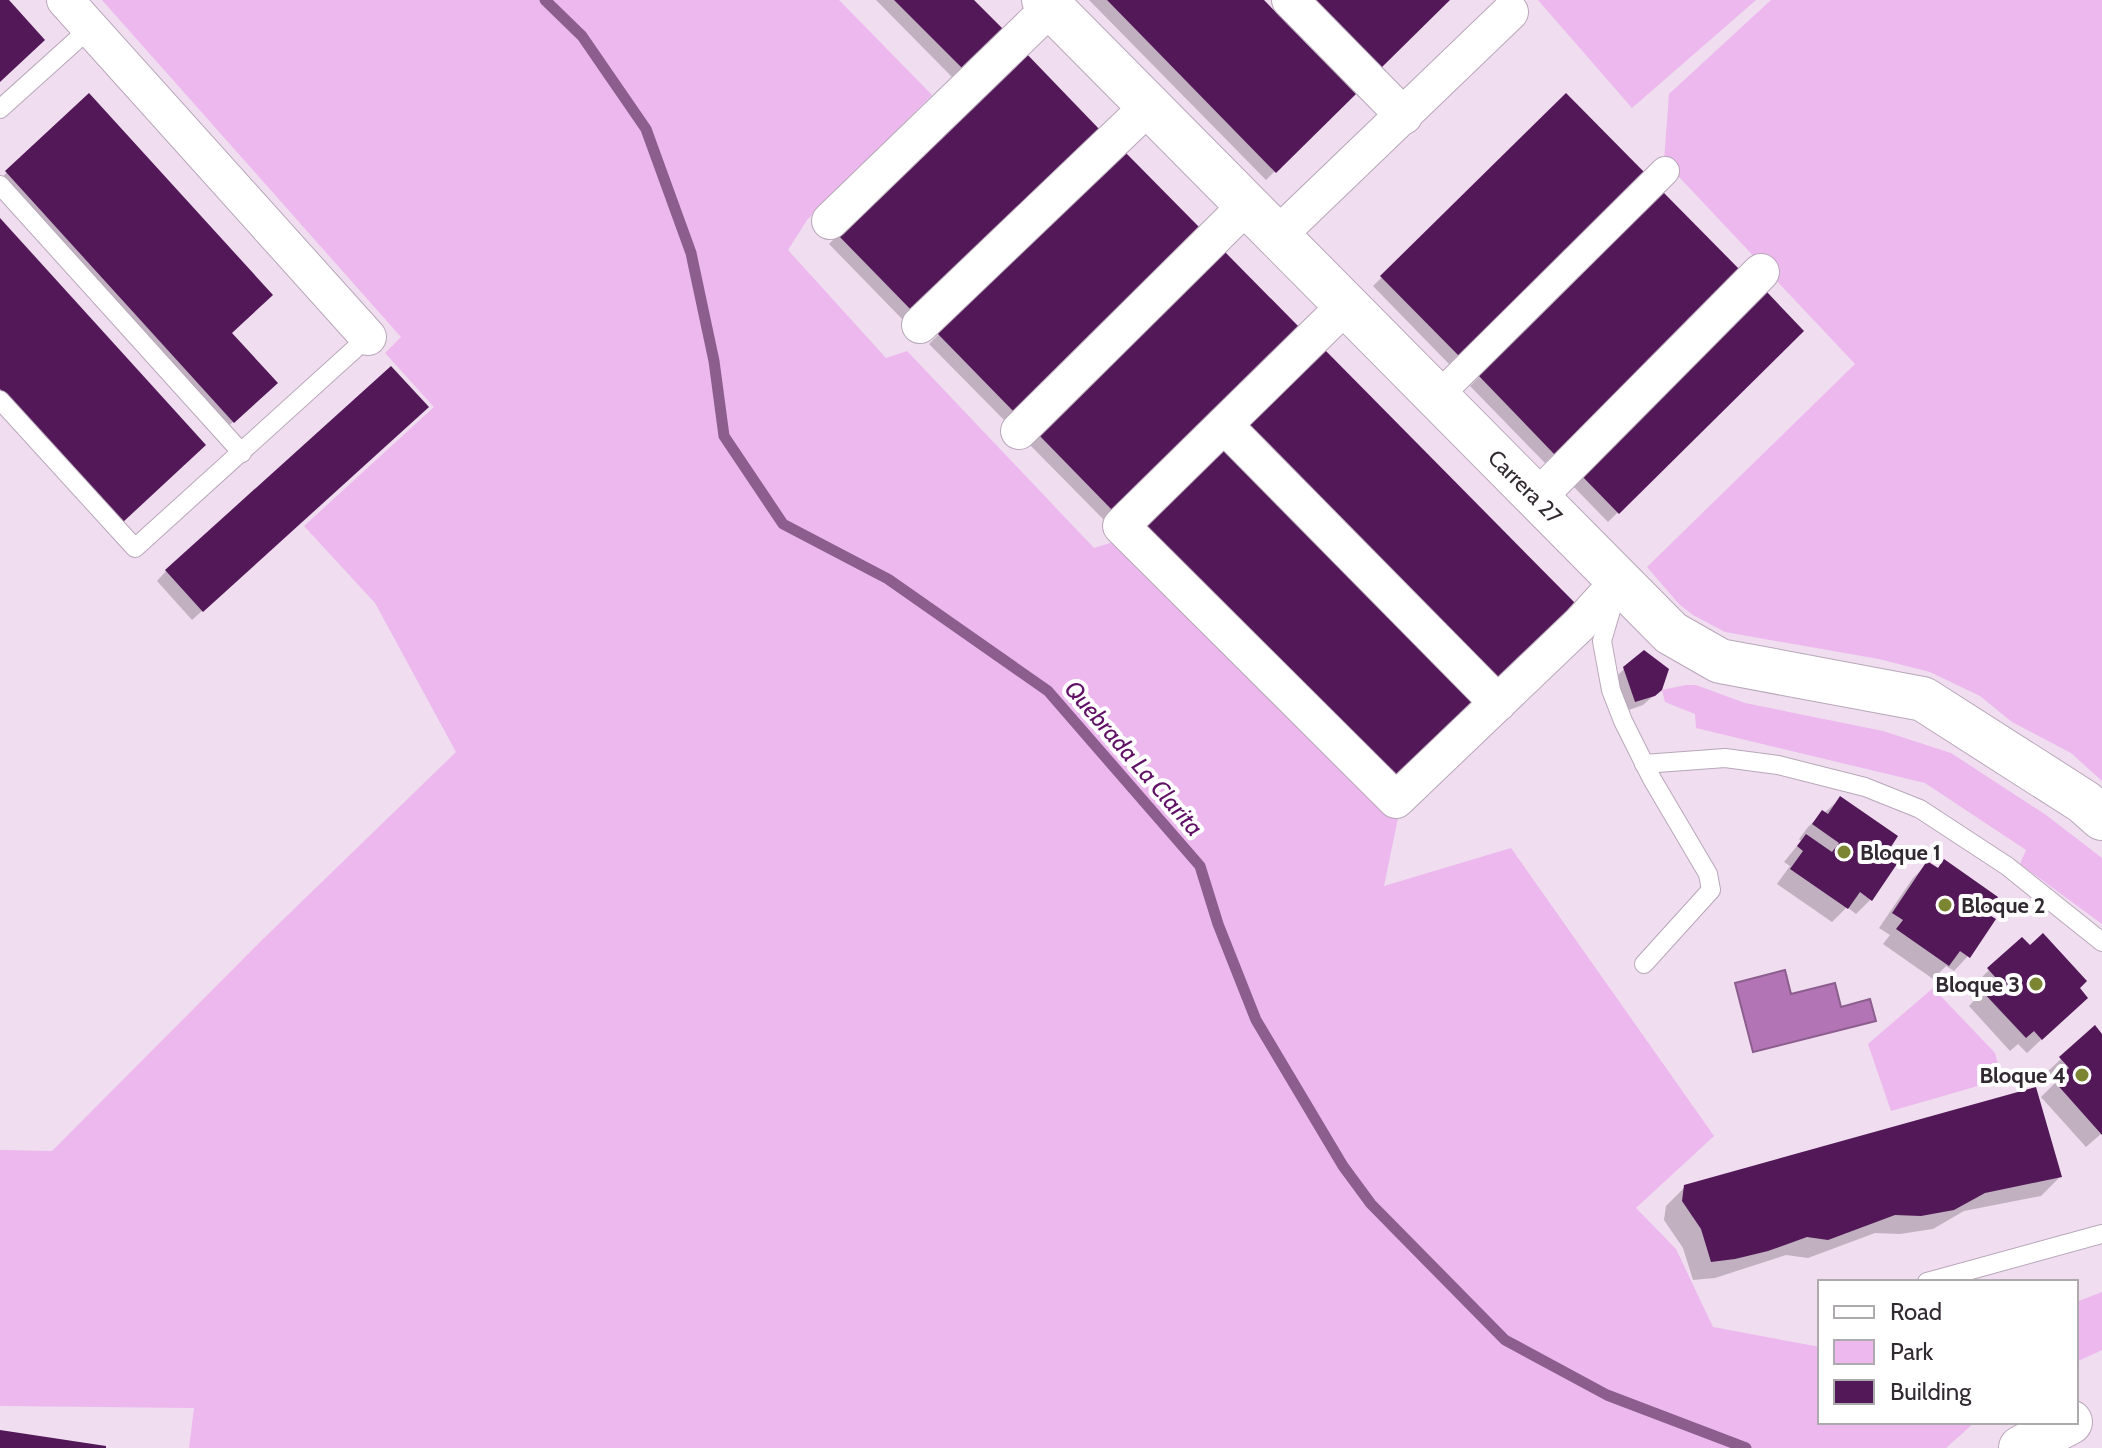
<svg xmlns="http://www.w3.org/2000/svg" width="2102" height="1448" font-family="Cabin,sans-serif">
<style>
.green{fill:#ecb8ee}
.water{fill:#b374b6;stroke:#8c5e8e;stroke-width:2}
.shadow{fill:#0003}
.lines{fill:none;stroke-linecap:round;stroke-linejoin:round}
.stream{stroke:#8c5e8e;stroke-width:11}
.building{fill:#521857}
.service-casing{stroke:#b8a7b9;stroke-width:20}
.pedestrian-casing{stroke:#b8a7b9;stroke-width:30}
.minor-casing{stroke:#b8a7b9;stroke-width:38}
.tertiary-casing{stroke:#b8a7b9;stroke-width:46}
.secondary-casing{stroke:#b8a7b9;stroke-width:46}
.service{stroke:#fff;stroke-width:18}
.pedestrian{stroke:#fff;stroke-width:28}
.minor{stroke:#fff;stroke-width:36}
.tertiary{stroke:#fff;stroke-width:44}
.secondary{stroke:#fff;stroke-width:44}
.poi-dot{fill:#7c8531;stroke:#fff;stroke-width:3}
.labels{text-anchor:middle;dominant-baseline:central;stroke-width:8;stroke-linejoin:round;paint-order:stroke}
.street-label{font-size:22px;fill:#312a31;stroke:#fff}
.poi-label{font-size:22px;font-weight:bold;fill:#312a31;stroke:#fff;text-anchor:start}
.water-label{font-size:24px;font-style:italic;fill:#601166;stroke:#fff}
</style>
<rect width="100%" height="100%" fill="#f0ddf0"/>
<g class="green">
<path d="M102 0H839L932 95 807 220 788 250 886 358 907 351 1094 548 1120 540 1399 813 1384 886 1511 848 1714 1136 1636 1208 1676 1249 1713 1327 1820 1347V1422H1975L1946 1448H189L194 1408 0 1406V1150L52 1151 261 941 456 752 375 603 304 526 434 407 385 353 401 337Z"/>
<path d="M1538 0H1756L1632 108Z"/>
<path d="M1771 0H2102V781L2071 753 2012 722 1980 696 1930 672 1879 659 1725 632 1693 615 1679 604 1647 567 1855 364 1664 161 1669 94Z"/>
<path d="M1686 685H1696L1745 703 1883 731 1951 753 2046 815 2102 858V924L2020 864 2026 850 1925 783 1696 728 1695 714 1665 702 1662 690Z"/>
<path d="M1933 988 1995 1053 2002 1079 1891 1111 1868 1044Z"/>
<path d="M2102 1292V1350L2076 1362V1302Z"/>
</g>
<path class="water" d="M1785 970 1791 994 1835 983 1841 1007 1870 999 1876 1021 1753 1052 1735 983Z"/>
<g class="shadow">
<path d="M876 0H971L1000 29 952 77Z"/>
<path d="M1089 0H1262L1353 94 1266 180Z"/>
<path d="M1023 53 905 322 829 244Z"/>
<path d="M1566 95 1642 173 1449 364 1373 286Z"/>
<path d="M89 96 266 392 223 431 0 179Z"/>
<path d="M1123 153 1199 230 1006 422 929 344Z"/>
<path d="M1663 195 1740 272 1545 463 1470 386Z"/>
<path d="M1222 252 1298 329 1105 521 1028 443Z"/>
<path d="M1765 293 1802 331 1608 522 1572 485Z"/>
<path d="M417 416 192 620 157 581 166 571Z"/>
<path d="M1624 669 1661 689 1643 705 1626 711 1615 678Z"/>
<path d="M1840 799 1884 853 1870 900 1856 914 1847 907 1832 922 1777 884 1790 866 1784 862 1801 841 1799 839 1808 827Z"/>
<path d="M1928 863 1983 913 1968 956 1954 971 1946 966 1933 979 1883 944 1890 935 1879 928 1913 878Z"/>
<path d="M1989 970 2077 988 2071 1012 2027 1053 2018 1044 2010 1051 1969 1006 1982 992 1975 984Z"/>
<path d="M2094 1028 2102 1037V1133L2086 1147 2041 1097 2055 1083 2046 1073Z"/>
<path d="M2060 1177 2041 1196 1964 1211 1933 1229 1900 1234 1875 1233 1808 1258 1786 1255 1715 1278 1693 1280 1683 1248 1664 1220 1666 1206 1685 1187Z"/>
</g>
<g class="lines">
<path class="stream" d="M545 0 582 36 646 129 691 253 714 361 724 436 783 524 888 579 1048 691 1200 866 1218 924 1256 1020 1343 1166 1371 1204 1505 1340 1607 1395 1746 1448"/>
</g>
<g class="building">
<path d="M0 0H9L45 40 0 82Z"/>
<path d="M894 0H974L1003 29 963 69Z"/>
<path d="M1107 0H1264L1356 94 1276 173Z"/>
<path d="M1309 0H1450L1378 71Z"/>
<path d="M1023 50 1101 131 916 315 837 234Z"/>
<path d="M89 93 273 295 232 333 278 383 234 423 5 171Z"/>
<path d="M1566 93 1645 173 1460 357 1380 276Z"/>
<path d="M1123 150 1202 230 1016 414 937 333Z"/>
<path d="M1663 192 1742 272 1556 456 1478 375Z"/>
<path d="M0 218 206 445 122 523 0 389Z"/>
<path d="M1222 249 1301 329 1115 513 1036 432Z"/>
<path d="M1766 291 1804 331 1619 514 1580 474Z"/>
<path d="M1323 348 1576 604 1496 683 1243 427Z"/>
<path d="M391 366 429 407 203 612 165 570Z"/>
<path d="M1223 447 1476 703 1396 782 1143 526Z"/>
<path d="M1644 650 1669 669 1662 690 1655 696 1635 702 1623 667Z"/>
<path d="M1840 796 1898 836 1887 853 1899 861 1872 901 1860 892 1848 909 1790 869 1803 851 1797 846 1806 834 1832 852 1839 843 1812 824 1822 810 1828 814Z"/>
<path d="M1944 859 1998 897 1986 913 1996 919 1970 958 1960 951 1949 966 1896 929 1903 920 1892 913 1927 861 1938 868Z"/>
<path d="M2043 933 2087 981 2080 988 2088 998 2042 1040 2034 1031 2026 1038 1981 990 1996 978 1987 968 2022 937 2030 945Z"/>
<path d="M2095 1025 2102 1034V1135L2054 1081 2069 1068 2059 1057Z"/>
<path d="M2036 1087 2062 1177 1985 1193 1954 1210 1921 1216 1895 1215 1828 1240 1807 1237 1768 1251 1735 1259 1711 1262 1701 1229 1682 1201 1684 1185Z"/>
<path d="M0 1430 106 1446V1448H0Z"/>
</g>
<g class="lines">
<defs>
<g id="service">
<path d="M0 109 90 28"/>
<path d="M0 185 242 453"/>
<path d="M0 400 135 548 368 337"/>
<path d="M1615 597 1602 641 1611 690 1623 721 1652 779 1708 874 1711 890 1644 964"/>
<path d="M1644 764 1725 758 1778 765 1865 787 1920 809 2007 866 2102 942"/>
<path d="M1927 1282 2102 1234"/>
</g>
<path id="pedestrian" d="M1437 397 1665 171"/>
<g id="minor">
<path d="M65 0 368 337"/>
<path d="M1290 0 1404 116"/>
<path d="M830 221 1051 7"/>
<path d="M1277 236 1510 12"/>
<path d="M1346 305 1121 526 1396 800 1580 624 1619 581"/>
<path d="M920 325 1149 106"/>
<path d="M1225 426 1498 703"/>
<path d="M1019 431 1247 205"/>
<path d="M1537 498 1761 272"/>
</g>
<path id="tertiary" d="M1044 0 1671 633 1720 661 1923 699 2084 802 2102 818"/>
<path id="secondary" d="M2021 1448 2070 1422"/>
</defs>
<use href="#service" class="service-casing"/>
<use href="#pedestrian" class="pedestrian-casing"/>
<use href="#minor" class="minor-casing"/>
<use href="#tertiary" class="tertiary-casing"/>
<use href="#secondary" class="secondary-casing"/>
<use href="#service" class="service"/>
<use href="#pedestrian" class="pedestrian"/>
<use href="#minor" class="minor"/>
<use href="#tertiary" class="tertiary"/>
<use href="#secondary" class="secondary"/>
</g>
<g class="poi-dot">
<circle cx="1844" cy="852" r="8"/>
<circle cx="1945" cy="905" r="8"/>
<circle cx="2036" cy="984" r="8"/>
<circle cx="2082" cy="1075" r="8"/>
</g>
<g class="labels">
<g class="street-label">
<text transform="translate(1525 487) rotate(45)">Carrera 27</text>
</g>
<g class="poi-label">
<text x="1860" y="852">Bloque 1</text>
<text x="1961" y="905">Bloque 2</text>
<text x="2020" y="984" text-anchor="end">Bloque 3</text>
<text x="2066" y="1075" text-anchor="end">Bloque 4</text>
</g>
<g class="water-label">
<text transform="translate(1134 758) rotate(49)">Quebrada La Clarita</text>
</g>
</g>
<rect x="1818" y="1280" width="260" height="144" fill="#ffffff" stroke="#adaaad" stroke-width="2"/>
<rect x="1834" y="1306" width="40" height="12" fill="#ffffff" stroke="#adaaad" stroke-width="2"/>
<text x="1890" y="1320" font-size="24" fill="#312a31">Road</text>
<rect x="1834" y="1340" width="40" height="24" fill="#ecb8ee" stroke="#adaaad" stroke-width="2"/>
<text x="1890" y="1360" font-size="24" fill="#312a31">Park</text>
<rect x="1834" y="1380" width="40" height="24" fill="#521857" stroke="#adaaad" stroke-width="2"/>
<text x="1890" y="1400" font-size="24" fill="#312a31">Building</text>
</svg>
